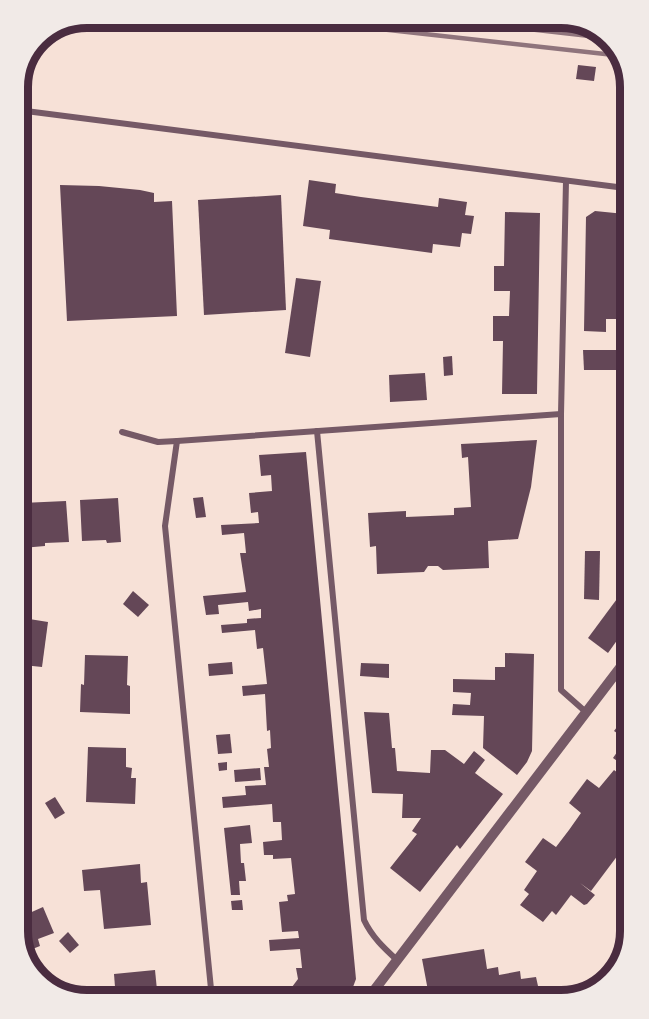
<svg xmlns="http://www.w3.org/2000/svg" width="649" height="1019" font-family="Quicksand,sans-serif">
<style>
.building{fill:#644757}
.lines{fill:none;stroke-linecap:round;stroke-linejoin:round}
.minor{stroke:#755966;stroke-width:6}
.tertiary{stroke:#755966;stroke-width:10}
.rail{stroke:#8f747c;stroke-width:4.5}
.rim{fill:none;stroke:#4a2c40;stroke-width:8}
</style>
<rect width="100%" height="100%" fill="#f7e1d7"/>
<g class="building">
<path d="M578 65 596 67 594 81 576 79Z"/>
<path d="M309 180 336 184 335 193 361 197 438 207 439 198 467 202 465 215 474 216 471 234 462 233 460 247 433 244 432 253 329 239 330 230 303 226Z"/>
<path d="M19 185H26L21 221H19Z"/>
<path d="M60 185 99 186 140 190 154 193V202L172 201 177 316 67 321Z"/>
<path d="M281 195 286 310 204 315 198 200Z"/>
<path d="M595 211 625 214 626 286H619V319H606V332L584 331 586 217Z"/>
<path d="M505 212 540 213 537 394H502L503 341H493V316H509L510 291H494V266H504Z"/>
<path d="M296 278 321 281 310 357 285 353Z"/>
<path d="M583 350H626V370H584Z"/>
<path d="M452 356 453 375 444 376 443 357Z"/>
<path d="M425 373 427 400 390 402 389 375Z"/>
<path d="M537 440 531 487 518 539 488 541 489 568 443 570 438 566H428L424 572 377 574 376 546 370 547 368 513 406 511V517L454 515V508L471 507 468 457 462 458 461 444Z"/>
<path d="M306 452 356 979 353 987 345 997 303 998 304 996 292 987 298 979 296 968H302L300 949 270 951 269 940 299 938 298 931 282 932 279 902 288 901 287 895 295 894 291 858 273 859V855H264L263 842 282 840 281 822H273L272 804 223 808 222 797 246 795 245 786 266 785 264 767H269L267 749 271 748 270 730 267 731 265 694 243 696 242 686 267 684 263 648 257 649 255 630 222 633 221 625 247 623V619L261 618V609L249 611 248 602 218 605 219 614 206 615 203 596 246 592 240 553H246L244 533 222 535 221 525 259 523 258 512 251 513 249 493 272 491 271 475 261 476 259 455Z"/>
<path d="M203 497 206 517 196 518 193 498Z"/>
<path d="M118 498 121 542 107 543 106 540 82 541 80 500Z"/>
<path d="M66 501 69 542 45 543V546L22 548V503Z"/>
<path d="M585 551H600L599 600 584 599Z"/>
<path d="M628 584V625L608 653 588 638Z"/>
<path d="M133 591 149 605 138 617 123 604Z"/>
<path d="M23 618 48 622 42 667 23 665Z"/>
<path d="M505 653 534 654 532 751 527 762 517 775 483 748 484 716 452 715 453 704 470 705 471 693 453 692V679L495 680V667H505Z"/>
<path d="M85 655 128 656 127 685 130 686V714L80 712 81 684 84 685Z"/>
<path d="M232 662 233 674 209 676 208 664Z"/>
<path d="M361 663 389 664V678L360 676Z"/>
<path d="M629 711 630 770 613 758 626 739 614 731Z"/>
<path d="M364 712 389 713 392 748H395L397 771 430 773 431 750H445L464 764 474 751 485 760 475 773 503 794 460 849 457 845 420 892 390 868 417 834 412 831 421 818H402L403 794 372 793Z"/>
<path d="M230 734 232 753 218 754 216 735Z"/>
<path d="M88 747 126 748V767L132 768 131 778H136L135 804 86 802Z"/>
<path d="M227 762V770L219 771 218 763Z"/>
<path d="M260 768 261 780 235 782 234 770Z"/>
<path d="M614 770 630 782V839L591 891 580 883 595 895 587 904 584 905 571 895 556 915 552 911 543 922 520 905 529 894 524 890 537 871 525 862 543 838 556 847 569 830 581 813 569 803 587 779 599 788Z"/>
<path d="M55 797 65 813 55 819 45 803Z"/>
<path d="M250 825 252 843 240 844 241 863H244L246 881H239L240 895H231L224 828Z"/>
<path d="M140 864 141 883 147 882 151 925 104 929 100 890 84 891 82 870Z"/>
<path d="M242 900 243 910H232L231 901Z"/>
<path d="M43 907 54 933 38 939 40 946 30 950 27 943 25 944V915Z"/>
<path d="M68 932 79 945 70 953 59 941Z"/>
<path d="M484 949 487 969 498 967 499 975 520 971 521 979 536 977 538 986 489 995 429 996 422 959Z"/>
<path d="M155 970 158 1000H116L114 974Z"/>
</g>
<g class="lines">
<g class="minor">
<path d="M18 110 625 188"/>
<path d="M566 181 561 414V690L587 713"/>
<path d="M317 431 364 920C372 937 384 948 397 960"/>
<path d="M122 432 158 442 177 441 561 414"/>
<path d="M177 441 165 526 212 999"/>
</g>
<path class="tertiary" d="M369 997 629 656"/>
<g class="rail">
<path d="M281 18 623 56"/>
<path d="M431 18 607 38"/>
</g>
</g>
<path d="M0 0H649V1019H0ZM87 28H561A59 59 0 0 1 620 87V931A59 59 0 0 1 561 990H87A59 59 0 0 1 28 931V87A59 59 0 0 1 87 28Z" fill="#f1eae7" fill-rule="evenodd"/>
<path class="rim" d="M87 28H561A59 59 0 0 1 620 87V931A59 59 0 0 1 561 990H87A59 59 0 0 1 28 931V87A59 59 0 0 1 87 28Z"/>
</svg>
